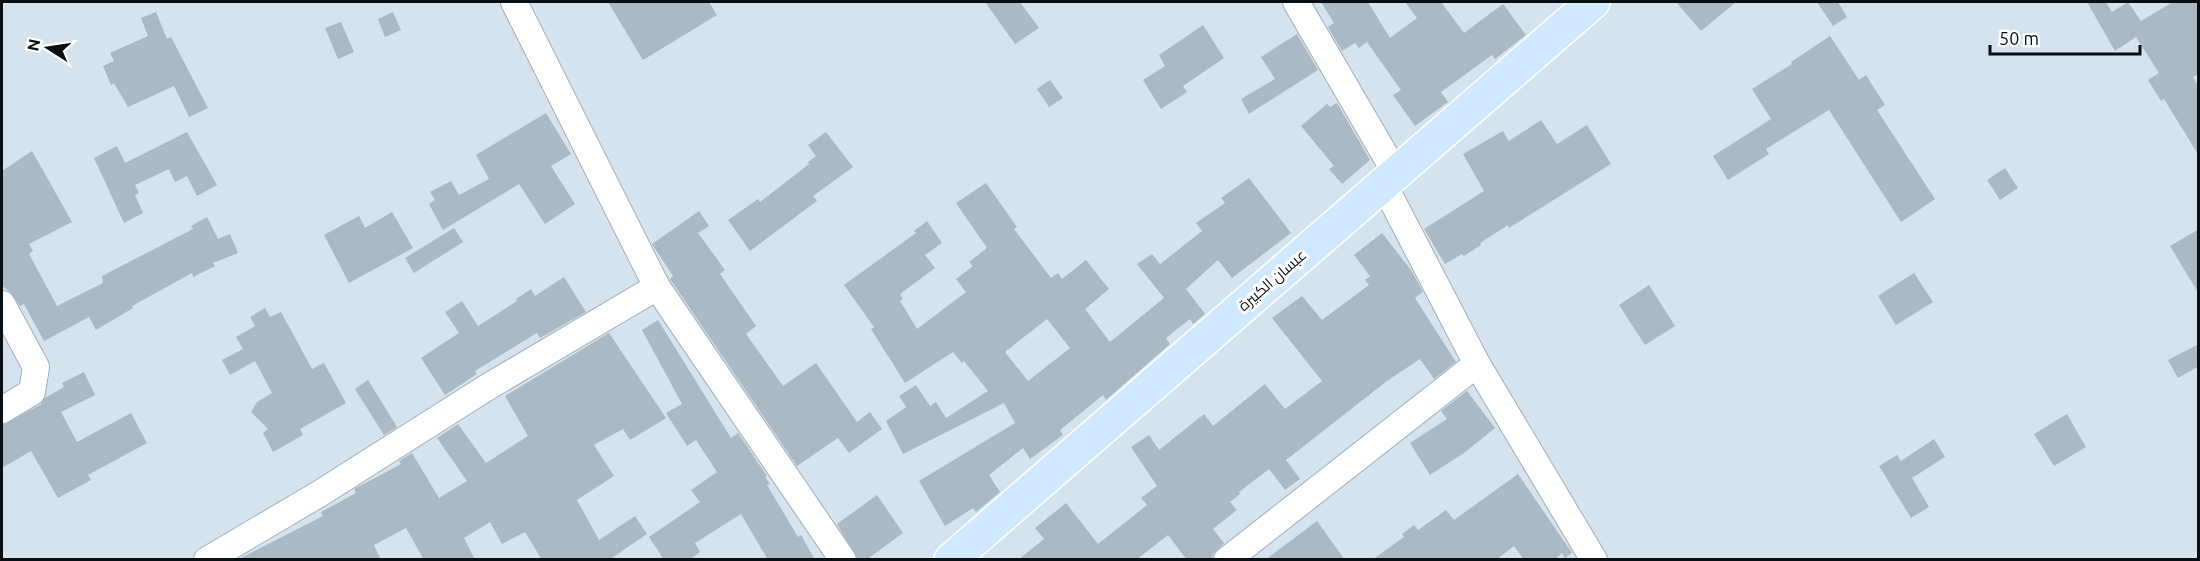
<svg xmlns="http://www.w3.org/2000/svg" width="2200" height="561" font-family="Ubuntu,Cairo,sans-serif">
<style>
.building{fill:#abb9c5;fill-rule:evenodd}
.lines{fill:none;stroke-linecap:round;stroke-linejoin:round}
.minor-casing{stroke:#a2afbb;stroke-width:28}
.major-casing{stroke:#fff;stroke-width:36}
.minor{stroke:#fff;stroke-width:26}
.major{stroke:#d1e9fe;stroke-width:33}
.labels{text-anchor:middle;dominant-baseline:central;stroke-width:6;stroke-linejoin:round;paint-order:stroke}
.street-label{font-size:15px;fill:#0a0f13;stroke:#fff}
</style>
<rect width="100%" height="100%" fill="#d5e3ef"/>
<g class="building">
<path d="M608 2H709L717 15 643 60Z"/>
<path d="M985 2H1020L1039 28 1015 44Z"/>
<path d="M1321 2H1368L1390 38 1417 18 1405 2H1441L1464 33 1503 4 1526 35 1495 59 1492 55 1441 92 1448 102 1415 126 1393 95 1401 90 1367 42 1359 48 1355 43 1342 51 1328 27 1334 23Z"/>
<path d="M1676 2H1736L1701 31Z"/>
<path d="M1817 2H1838L1847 17 1833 26Z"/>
<path d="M2087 2H2106L2112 12 2128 2 2141 21 2173 2H2199V74L2193 77 2199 87V156L2164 99 2161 101 2148 80 2159 73 2136 37 2115 51Z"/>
<path d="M156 12 167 39 171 37 208 108 189 117 174 86 128 107 114 83 111 85 103 66 114 61 110 53 148 36 141 18Z"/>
<path d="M393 12 401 30 385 37 378 19Z"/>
<path d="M341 22 354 52 338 59 325 28Z"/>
<path d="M1203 25 1224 58 1183 86 1187 92 1161 109 1143 80 1165 66 1159 55Z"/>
<path d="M1297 34 1318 70 1249 114 1241 99 1275 79 1261 57Z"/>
<path d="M1830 36 1859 80 1866 75 1885 105 1877 110 1935 199 1901 222 1829 110 1766 149 1769 154 1728 180 1713 156 1771 119 1752 89 1792 64 1791 62Z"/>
<path d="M1050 80 1063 98 1049 107 1037 89Z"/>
<path d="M1337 103 1370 160 1342 184 1329 169 1334 166 1301 126 1327 104 1330 107Z"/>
<path d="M546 113 571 154 551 166 575 204 545 224 519 184 443 230 429 204 435 200 430 192 451 181 459 195 489 179 476 155Z"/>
<path d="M1541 120 1557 144 1587 125 1611 164 1509 228 1508 225 1480 243 1481 245 1464 256 1462 254 1445 264 1424 229 1484 191 1463 154 1503 131 1509 141Z"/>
<path d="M187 132 217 185 197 196 187 176 175 182 169 169 135 185 139 193 135 195 143 213 124 223 94 158 117 146 125 163Z"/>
<path d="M826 132 853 167 813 196 817 201 750 251 728 220 758 199 760 202 809 164 808 162 816 156 808 145Z"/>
<path d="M32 151 72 222 29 244 33 251 29 254 57 306 103 283 102 276 193 229 191 226 207 217 218 239 230 234 238 253 213 263 215 266 193 277 192 273 132 306 133 308 96 330 89 317 44 341 24 304 20 306 10 292 2 286V171Z"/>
<path d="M2005 168 2018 188 2000 200 1987 180Z"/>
<path d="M1249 178 1291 233 1232 278 1218 260 1186 289 1205 314 1193 324 1190 319 1166 338 1170 344 1106 400 1103 395 1060 430 1063 435 1030 459 1023 448 989 475 1000 492 976 512 973 508 945 526 919 481 1015 423 1004 403 903 454 886 421 906 407 899 396 916 385 930 406 936 402 946 418 988 391 964 361 962 363 953 352 905 383 871 329 874 327 844 285 916 233 914 231 927 221 942 243 925 255 935 268 900 294 903 299 900 301 917 329 966 292 956 279 973 266 969 262 987 248 956 203 986 183 1017 227 1014 229 1051 278 1058 273 1062 279 1086 260 1109 289 1085 309 1110 342 1164 298 1137 264 1152 254 1160 264 1173 254 1202 231 1196 223 1225 203 1221 198ZM1047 319 1070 348 1028 381 1005 352Z"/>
<path d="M699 211 709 226 698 233 725 270 720 274 756 326 746 334 783 386 816 363 857 422 870 412 882 429 849 453 838 438 797 466 670 279 673 276 652 244Z"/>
<path d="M392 212 413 248 349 283 324 235 359 216 365 228Z"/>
<path d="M454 228 463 242 414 273 405 258Z"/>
<path d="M2199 229V294L2170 246Z"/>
<path d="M1382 233 1411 270 1423 292 1415 298 1456 362 1434 379 1420 359 1387 381 1286 460 1300 479 1285 490 1269 469 1239 492 1240 494 1230 502 1237 510 1213 529 1224 543 1213 554 1212 560H1187L1168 535 1136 560H1018L1044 539 1035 528 1066 503 1098 544 1147 505 1141 498 1157 486 1131 447 1149 435 1159 450 1204 414 1213 426 1265 384 1285 409 1322 381 1272 318 1302 296 1322 320 1369 285 1365 280 1370 276 1354 255Z"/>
<path d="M1914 273 1933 302 1896 325 1878 296Z"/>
<path d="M564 277 586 312 540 338 537 333 475 371 477 374 445 395 421 358 459 333 445 312 462 301 478 326 517 301 516 299 531 289 535 296Z"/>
<path d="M1649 285 1675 326 1645 345 1619 305Z"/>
<path d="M265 308 270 317 281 312 312 369 324 363 346 403 300 429 303 435 273 452 263 433 268 429 251 412 257 402 272 393 255 361 230 375 222 360 243 349 236 337 255 326 250 317Z"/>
<path d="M658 320 731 438 738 433 767 476 765 477 770 484 767 485 798 537 801 535 815 560H768L741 514 695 543 700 552 689 560H664L649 537 700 502 691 490 717 472 696 440 687 446 666 413 682 404 642 330Z"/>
<path d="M609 333 666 418 630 440 623 429 594 445 614 476 577 500 599 540 635 516 647 534 609 560H542L525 532 502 544 490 522 464 538 475 560H424L406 528 374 545 381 560H237L323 516 321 512 356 493 354 489 401 464 399 461 412 453 439 498 467 481 437 438 458 424 486 463 528 436 505 396Z"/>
<path d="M2199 344V366L2178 378 2168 360Z"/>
<path d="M84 372 95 395 61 412 77 442 131 413 147 443 88 475 91 480 58 498 31 451 2 468V425L40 405 45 398 64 387 62 383Z"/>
<path d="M368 380 397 427 384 435 355 389Z"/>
<path d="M1467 391 1495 428 1464 453 1430 475 1410 443 1447 419 1441 411Z"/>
<path d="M2067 414 2086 447 2054 466 2034 434Z"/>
<path d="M1934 439 1945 457 1912 478 1929 507 1911 518 1879 466 1897 455 1901 461Z"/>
<path d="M1518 474 1572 553 1565 558 1562 553 1554 560H1524L1514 546 1496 560H1372L1404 537 1402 534 1414 525 1418 530 1446 510 1454 520Z"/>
<path d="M877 495 903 533 866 560H858L837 524Z"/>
<path d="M1317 521 1345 560H1265Z"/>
</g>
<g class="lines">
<defs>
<g id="minor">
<path d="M514 2 657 287 843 560"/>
<path d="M1296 2 1395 172"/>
<path d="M1383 183 1477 364 1594 560"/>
<path d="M2 304 36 367 32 392 2 410"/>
<path d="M207 560 319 494 486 388 657 287"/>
<path d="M1227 560 1477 364"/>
</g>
<path id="major" d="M951 560 1593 2"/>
</defs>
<use href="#minor" class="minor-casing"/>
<use href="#major" class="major-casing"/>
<use href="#minor" class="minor"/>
<use href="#major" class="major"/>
</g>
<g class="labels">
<g class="street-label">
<text transform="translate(1272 280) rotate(-41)">عبسان الكبيرة</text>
</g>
</g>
<rect width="2200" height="561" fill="none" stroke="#0a0f13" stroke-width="6"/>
<g transform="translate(48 48) rotate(282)" stroke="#ffffff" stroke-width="4.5" paint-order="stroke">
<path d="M0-4.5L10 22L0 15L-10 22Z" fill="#0a0f13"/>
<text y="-9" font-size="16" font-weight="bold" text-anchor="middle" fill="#0a0f13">N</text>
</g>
<path d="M1990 45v9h150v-9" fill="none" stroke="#0a0f13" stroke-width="3"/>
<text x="1999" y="45" font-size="18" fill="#0a0f13" stroke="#ffffff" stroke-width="4.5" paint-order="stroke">50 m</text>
</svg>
